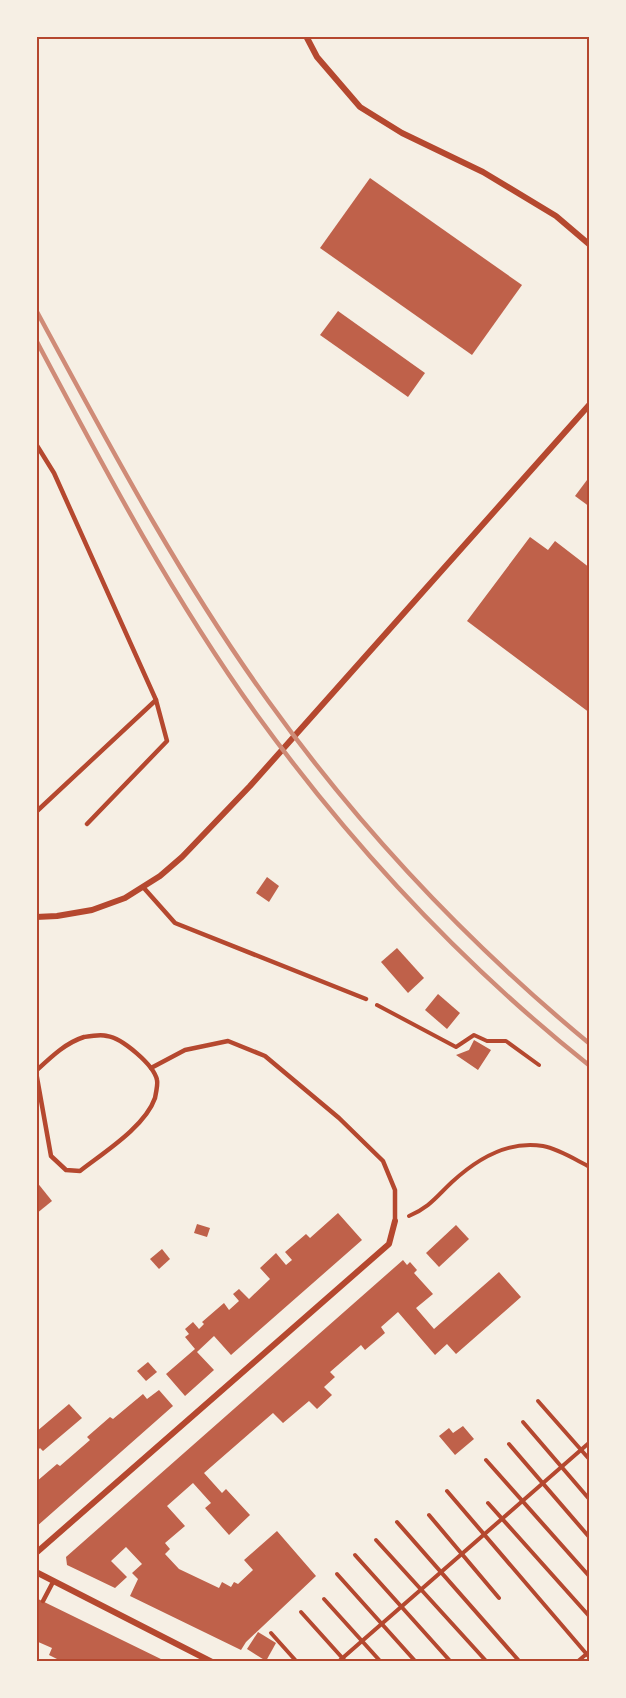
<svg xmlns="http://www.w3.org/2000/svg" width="626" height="1698" font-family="'IBM Plex Sans',sans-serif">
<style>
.building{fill:#bf614a}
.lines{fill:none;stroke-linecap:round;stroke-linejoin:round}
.path{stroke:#b5482f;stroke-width:4}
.service{stroke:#b5482f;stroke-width:4.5}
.minor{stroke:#b5482f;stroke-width:6}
.rail{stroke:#cf8b77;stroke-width:4.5}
.neatline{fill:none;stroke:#b5482f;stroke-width:2}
</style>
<rect width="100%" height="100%" fill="#f6efe4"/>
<g class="building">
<path d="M370 178 522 285 472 355 320 248Z"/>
<path d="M338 311 425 373 408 397 320 335Z"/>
<path d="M590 476V507L575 496Z"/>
<path d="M530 537 548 550 555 541 590 568V713L467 621Z"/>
<path d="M267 877 279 886 269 902 256 893Z"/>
<path d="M397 948 424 978 408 993 381 962Z"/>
<path d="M438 994 460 1013 447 1029 425 1010Z"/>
<path d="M474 1040 491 1050 478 1070 456 1055 469 1050Z"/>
<path d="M36 1181 52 1201 36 1214Z"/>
<path d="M338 1213 362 1240 231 1355 214 1336 197 1352 214 1370 185 1396 166 1374 195 1349 185 1337 189 1334 185 1329 193 1322 199 1329 204 1324 202 1322 224 1303 229 1310 239 1301 233 1294 239 1289 249 1299 270 1279 260 1268 276 1253 286 1265 292 1260 285 1252 306 1234 310 1238Z"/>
<path d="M197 1224 210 1228 207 1237 194 1233Z"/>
<path d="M456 1225 469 1239 439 1267 426 1253Z"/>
<path d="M162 1249 170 1259 159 1269 150 1259Z"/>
<path d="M403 1260 407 1265 410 1262 417 1270 414 1273 433 1294 416 1308 434 1329 499 1272 521 1297 456 1354 447 1344 435 1355 398 1312 381 1327 385 1333 365 1350 361 1345 330 1372 335 1377 324 1387 332 1395 317 1409 309 1401 283 1423 273 1413 204 1473 222 1493 226 1489 250 1515 229 1535 205 1508 211 1503 193 1483 167 1506 185 1526 165 1543 170 1549 165 1554 179 1569 219 1588 222 1582 231 1587 234 1582 238 1584 253 1570 244 1560 277 1531 316 1576 246 1642 241 1650 130 1596 138 1579 132 1573 142 1564 126 1547 111 1561 127 1577 115 1588 67 1565 66 1557Z"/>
<path d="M148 1362 157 1372 146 1381 137 1371Z"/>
<path d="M159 1390 173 1406 36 1527V1482L57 1464 60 1466 90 1440 87 1437 110 1417 113 1419 143 1394 147 1399Z"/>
<path d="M69 1404 82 1418 43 1451 40 1448 36 1452V1432Z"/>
<path d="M463 1426 474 1439 455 1455 439 1436 449 1428 453 1433Z"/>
<path d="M36 1598 167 1662H79L74 1660 73 1662H63L49 1655 52 1648 36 1641Z"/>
<path d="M258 1632 276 1643 266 1661 247 1649Z"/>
</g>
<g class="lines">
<g class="path">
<path d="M377 1005 456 1047 474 1035 487 1041H506L539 1065"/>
<path d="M409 1216C430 1207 436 1197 452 1182 477 1159 508 1140 543 1146 559 1149 576 1160 590 1167"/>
<path d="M538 1401 590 1460"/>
<path d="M523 1422 590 1500"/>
<path d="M509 1444 590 1538"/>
<path d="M486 1460 590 1577"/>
<path d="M447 1491 590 1658"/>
<path d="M488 1503 590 1617"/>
<path d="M429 1515 499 1598"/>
<path d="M397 1522 520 1662"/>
<path d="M376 1540 487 1662"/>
<path d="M355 1555 451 1662"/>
<path d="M337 1574 416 1662"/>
<path d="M324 1599 381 1662"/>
<path d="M301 1612 346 1662"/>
<path d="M271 1633 297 1662"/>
<path d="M338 1662 590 1442"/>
<path d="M577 1662 590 1651"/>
</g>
<g class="service">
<path d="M36 444 54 473 156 700 36 812"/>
<path d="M87 824 167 741 156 700"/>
<path d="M143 887 175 923 366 999"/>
<path d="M151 1068 185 1050 228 1041 265 1056 339 1118 383 1161 395 1190V1221"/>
<path d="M36 1071C50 1058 65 1043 84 1037 90 1036 101 1034 107 1036 122 1038 154 1065 157 1080 158 1084 156 1093 155 1098 145 1127 103 1153 80 1171L66 1170 51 1156 36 1072"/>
<path d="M43 1601 53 1582"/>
</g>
<g class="minor">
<path d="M306 36 317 57 360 107 402 133 483 172 556 216 590 245"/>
<path d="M36 917 57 916 92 910 125 898 160 876 182 857 250 786 590 404"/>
<path d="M36 1553 389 1244 395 1221"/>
<path d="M36 1572 212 1662"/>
</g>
<g class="rail">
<path d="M36 310C108 443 180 579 269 702 361 830 469 944 590 1044"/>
<path d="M36 340C104 468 172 597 257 715 352 846 463 965 590 1066"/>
</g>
</g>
<rect width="626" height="1698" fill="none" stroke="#f6efe4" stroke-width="75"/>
<rect x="38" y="38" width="550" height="1622" class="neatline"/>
</svg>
